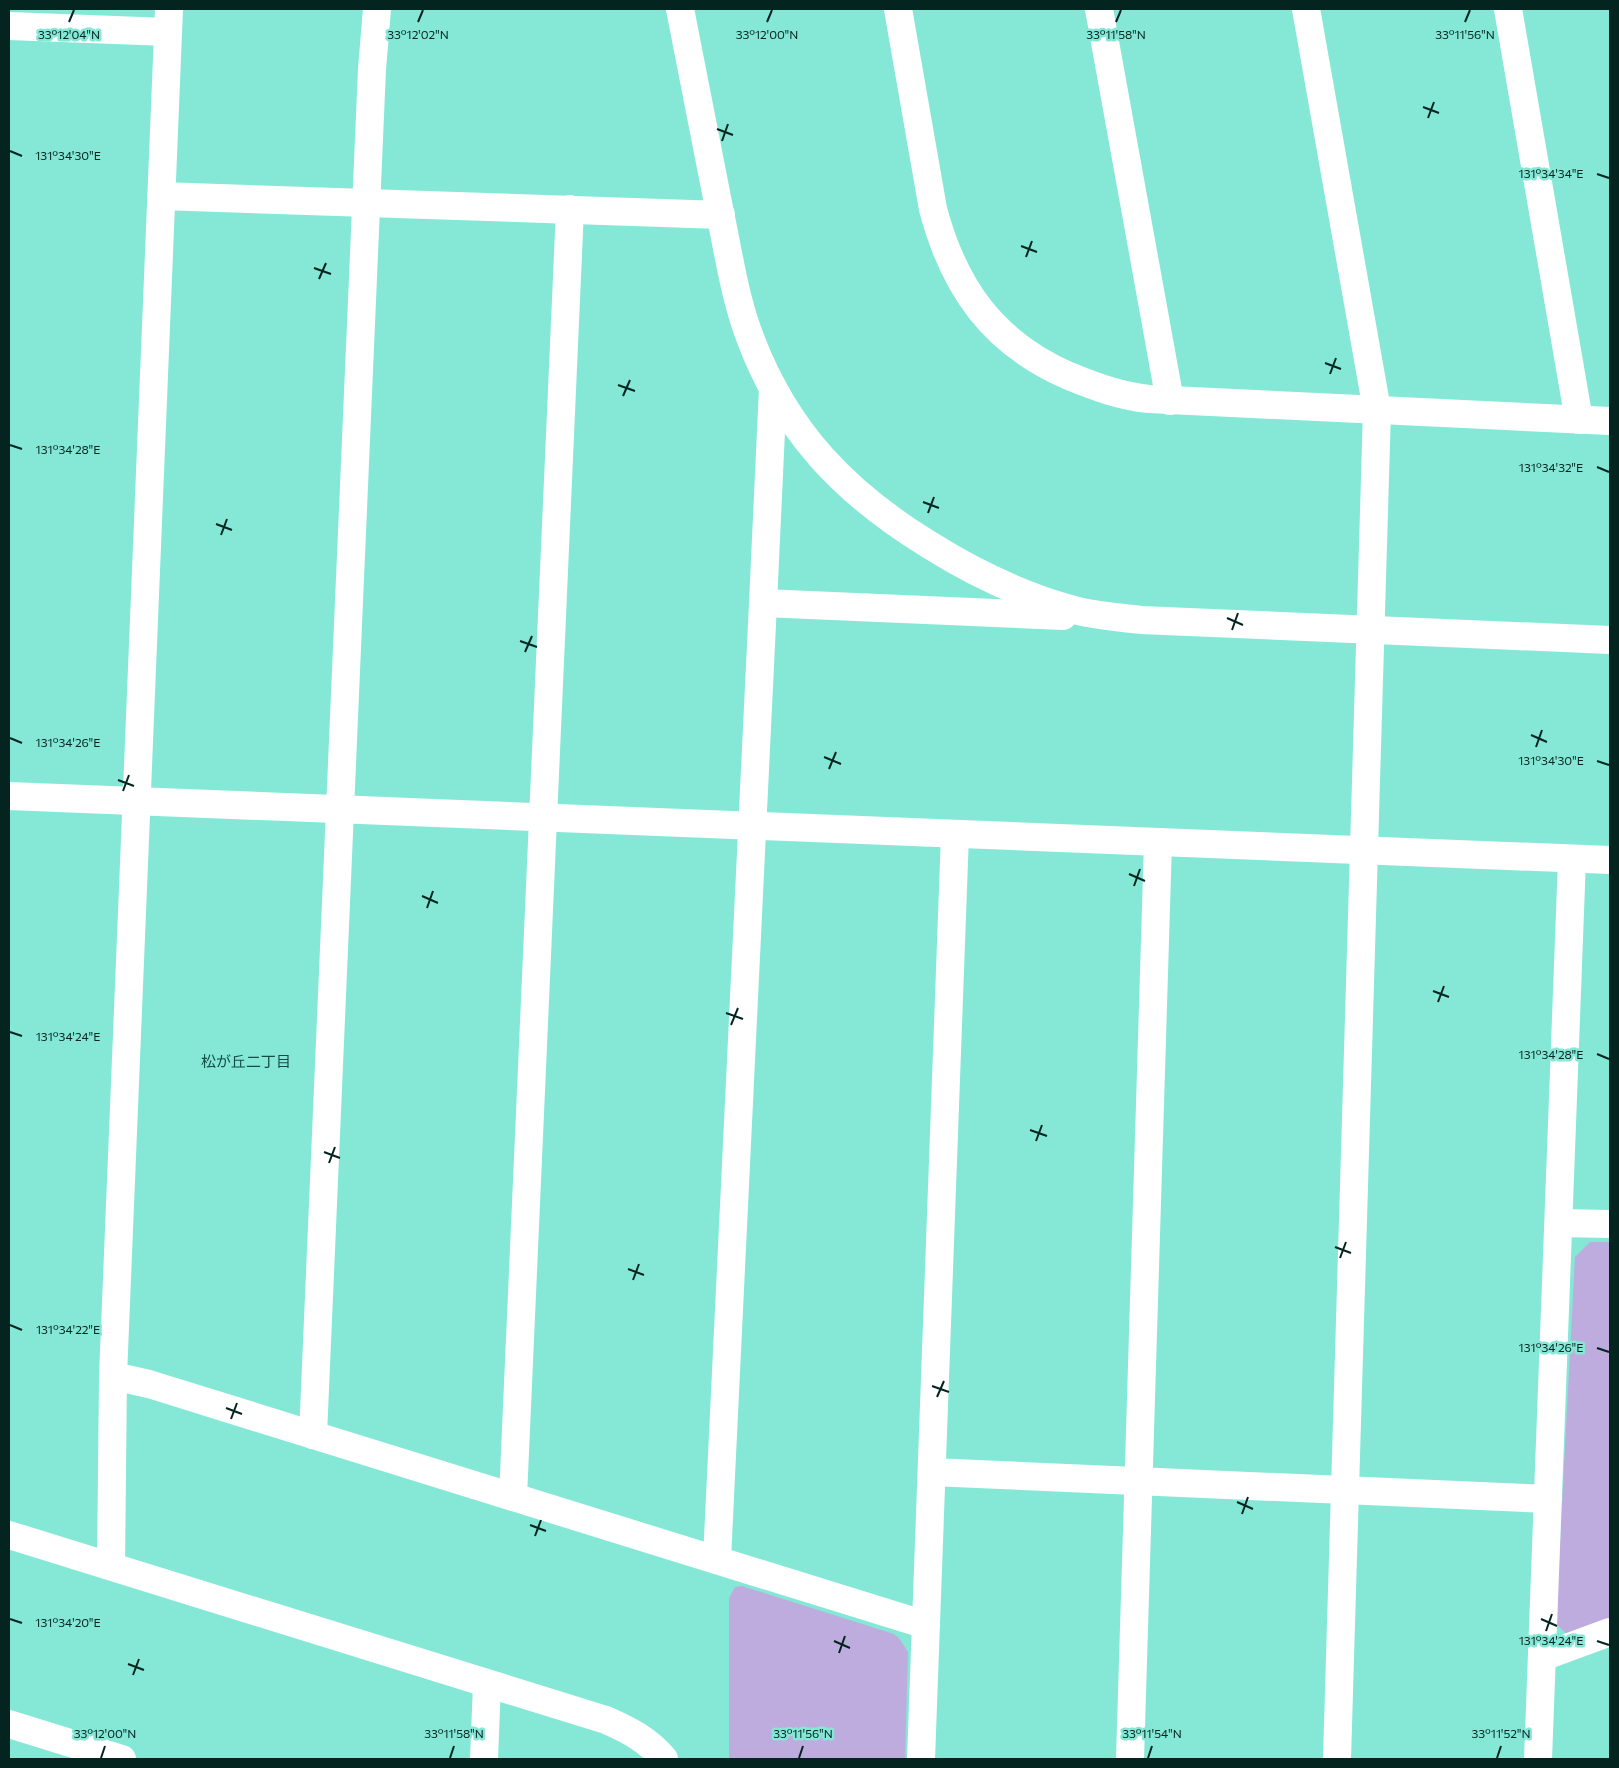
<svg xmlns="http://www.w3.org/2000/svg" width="1619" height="1768" font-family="Commissioner,'Noto Sans JP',sans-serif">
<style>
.green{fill:#bfacde}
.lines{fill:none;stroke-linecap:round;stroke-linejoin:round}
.street{stroke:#fff;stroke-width:28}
.secondary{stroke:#fff;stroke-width:28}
.ticks{fill:none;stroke:#03241f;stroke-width:2}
.labels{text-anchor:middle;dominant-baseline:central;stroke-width:5;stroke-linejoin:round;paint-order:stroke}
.neighbourhood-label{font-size:15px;fill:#144c44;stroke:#85e8d7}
.ticks-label{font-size:12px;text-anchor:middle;fill:#03241f;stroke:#85e8d7;stroke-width:5;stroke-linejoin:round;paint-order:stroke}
</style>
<rect width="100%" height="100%" fill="#85e8d7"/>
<g class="green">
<path d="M1590 1242H1610V1620L1569 1636 1557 1625 1556 1619 1575 1257Z"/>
<path d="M742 1586 894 1634 899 1638 908 1652 905 1759H729V1598L735 1587Z"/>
</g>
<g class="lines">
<g class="street">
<path d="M898 9 933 209C954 288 993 343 1069 376 1096 387 1120 396 1149 399L1610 421"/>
<path d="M1099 9 1170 401"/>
<path d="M1306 9 1377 410 1337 1759"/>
<path d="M1508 9 1579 420"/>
<path d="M9 26 168 32"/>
<path d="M161 196 721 215"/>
<path d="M9 796 1610 860"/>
<path d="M1559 1223 1610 1224"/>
<path d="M113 1376 149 1384 313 1435 926 1625"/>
<path d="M313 1435 372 69 377 9"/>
<path d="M932 1472 1548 1499"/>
<path d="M513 1497 570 209"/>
<path d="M717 1559 763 603"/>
<path d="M111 1566 113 1376 169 9"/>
<path d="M1542 1657 1610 1632"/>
<path d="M9 1724 122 1759"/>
<path d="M484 1759 487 1684"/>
<path d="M921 1759 955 834"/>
<path d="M1130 1759 1158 842"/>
<path d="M1538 1759 1572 859"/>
</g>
<g class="secondary">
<path d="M680 9C693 77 707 145 720 213 729 255 735 300 751 340 786 432 845 493 928 544 974 573 1022 596 1074 610 1096 616 1119 617 1141 620L1610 640"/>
<path d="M773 388 763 603 1063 616"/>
<path d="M9 1535 606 1720C629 1730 648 1740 664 1759"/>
</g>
</g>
<path class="ticks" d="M69 22 74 10M418 22 423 10M767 22 772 10M1116 22 1121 10M1465 22 1470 10M1423 107 1439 113M1428 118 1434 102M717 129 733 135M722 141 728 124M10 151 22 156M1597 174 1609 178M1021 246 1037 252M1026 257 1032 241M314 268 331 274M319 279 326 263M1325 363 1341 369M1330 374 1336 358M618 385 635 391M623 396 630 380M10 445 22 449M1597 467 1609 472M923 502 939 508M928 513 934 497M216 524 232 530M221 535 227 519M1227 618 1243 625M1232 630 1238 613M520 641 537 647M525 652 532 636M1531 735 1547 742M10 738 22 743M1536 747 1542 730M824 757 841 764M1597 761 1609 765M829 769 836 752M118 780 134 786M123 791 129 775M1129 874 1145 881M1134 886 1140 869M422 896 438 903M427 908 433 891M1433 991 1449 997M1438 1002 1444 986M726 1013 743 1019M731 1025 738 1008M10 1032 22 1036M1597 1054 1609 1059M1030 1130 1047 1136M1036 1141 1042 1125M324 1152 340 1158M329 1163 335 1147M1335 1247 1351 1253M1340 1258 1346 1242M628 1269 644 1275M633 1280 639 1264M10 1325 22 1330M1597 1348 1609 1352M932 1386 949 1392M937 1397 944 1381M226 1408 242 1414M231 1419 237 1403M1237 1502 1253 1509M1242 1514 1248 1497M530 1525 546 1531M535 1536 541 1520M10 1619 22 1623M1541 1619 1557 1626M1546 1631 1552 1614M834 1641 850 1648M1597 1641 1609 1645M839 1653 845 1636M128 1664 144 1670M133 1675 139 1659M101 1758 105 1746M450 1758 454 1746M799 1758 803 1746M1148 1758 1152 1746M1497 1758 1501 1746"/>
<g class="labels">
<g class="neighbourhood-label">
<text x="246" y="1061">松が丘二丁目</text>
</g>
</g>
<g class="ticks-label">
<text x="767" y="39">33°12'00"N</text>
<text x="1465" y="39">33°11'56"N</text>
<text x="69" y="39">33°12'04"N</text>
<text x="418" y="39">33°12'02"N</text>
<text x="1116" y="39">33°11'58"N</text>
<text x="68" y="160">131°34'30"E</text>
<text x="1551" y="178">131°34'34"E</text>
<text x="68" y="454">131°34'28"E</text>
<text x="1551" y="472">131°34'32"E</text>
<text x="68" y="747">131°34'26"E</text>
<text x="1551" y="765">131°34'30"E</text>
<text x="68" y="1041">131°34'24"E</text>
<text x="1551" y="1059">131°34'28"E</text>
<text x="68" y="1334">131°34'22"E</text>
<text x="1551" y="1352">131°34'26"E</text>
<text x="68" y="1627">131°34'20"E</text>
<text x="1551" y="1645">131°34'24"E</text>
<text x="105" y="1738">33°12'00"N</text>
<text x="454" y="1738">33°11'58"N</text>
<text x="803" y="1738">33°11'56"N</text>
<text x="1152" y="1738">33°11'54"N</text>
<text x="1501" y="1738">33°11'52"N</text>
</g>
<rect width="1619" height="1768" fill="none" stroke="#03241f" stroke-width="20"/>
</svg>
